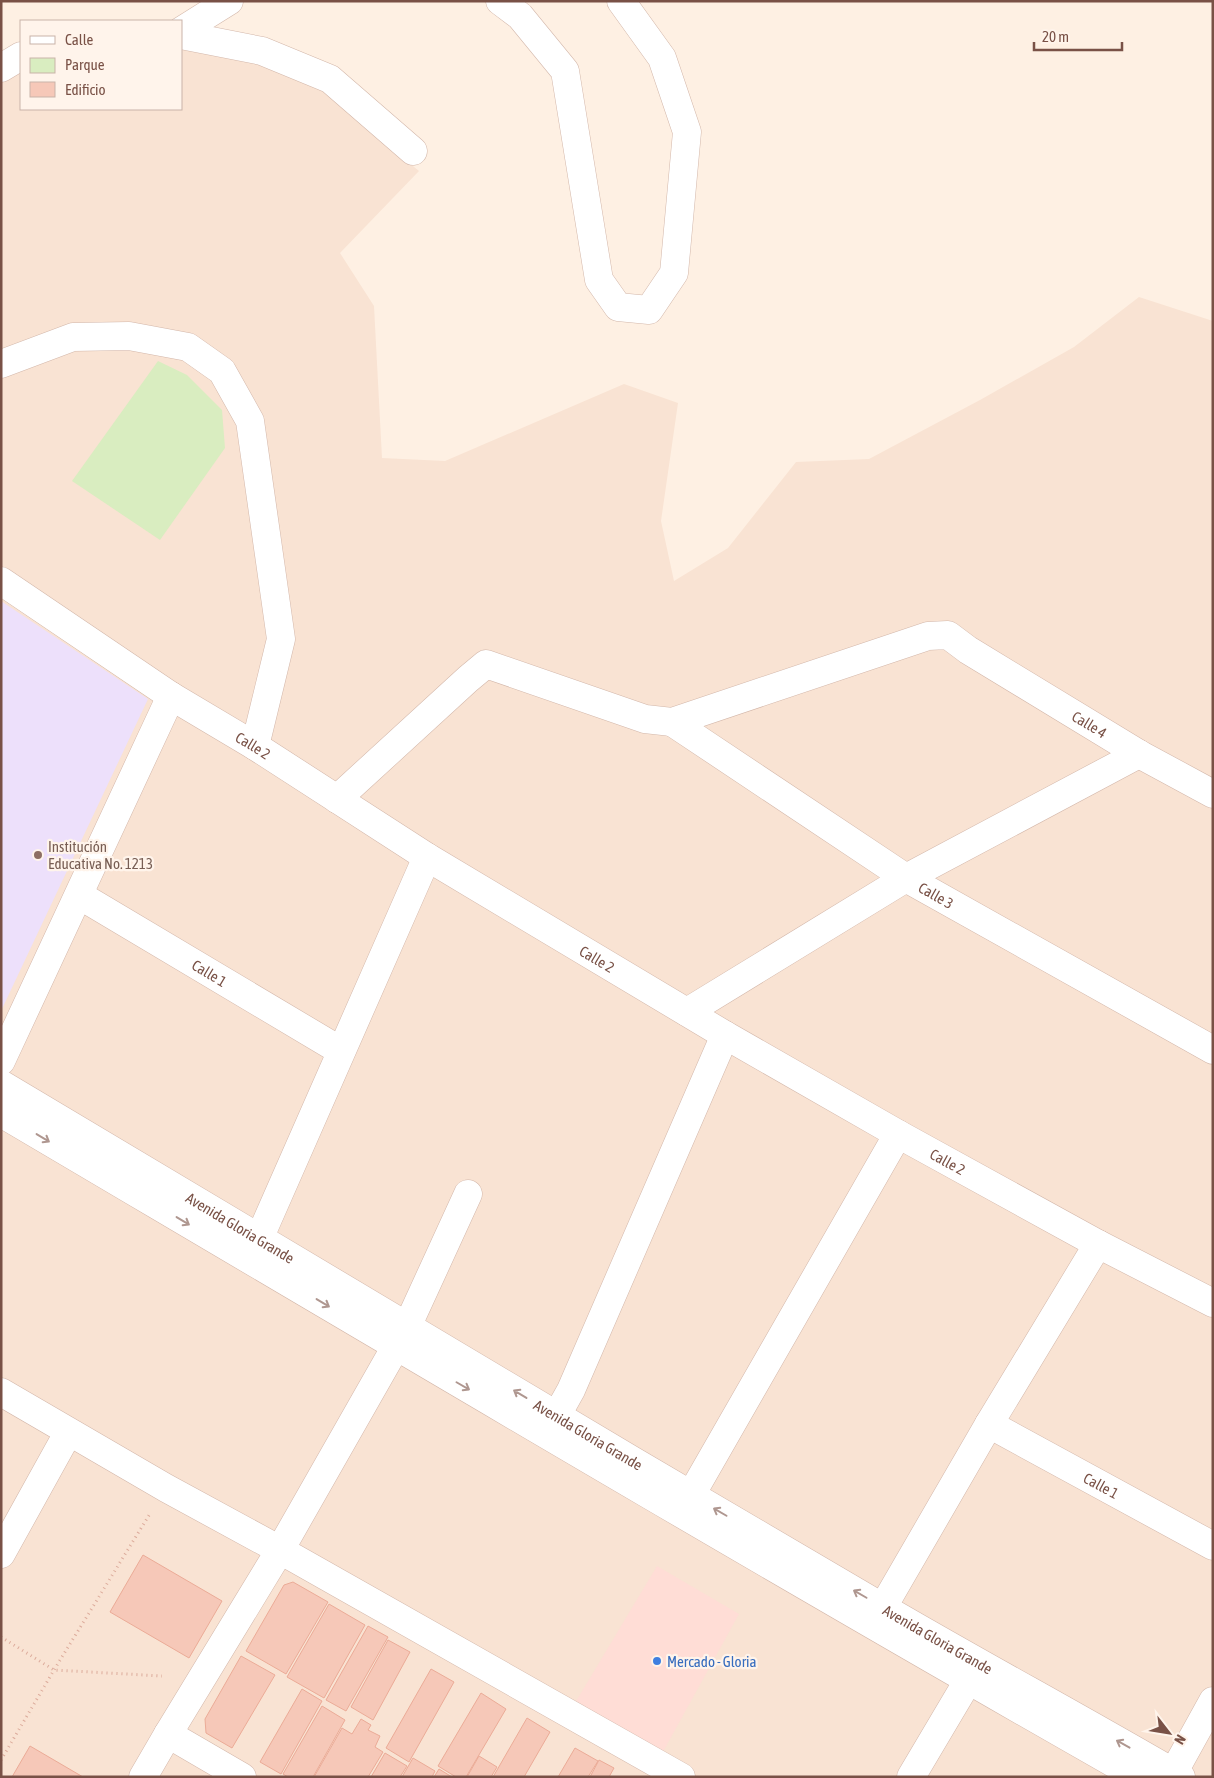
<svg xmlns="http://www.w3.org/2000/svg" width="1214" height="1778" font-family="'Asap Condensed',sans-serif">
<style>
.residential{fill:#f9e3d3}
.commercial{fill:#ffddd6}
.education{fill:#ede0fb}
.green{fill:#d9edc0}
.building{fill:#f6c8b8;stroke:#ebab97}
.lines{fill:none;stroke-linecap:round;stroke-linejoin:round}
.minor-casing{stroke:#d3b7aa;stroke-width:29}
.path{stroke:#dcab9b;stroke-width:3;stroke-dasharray:1 4;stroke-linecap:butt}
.minor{stroke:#fff;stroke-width:28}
.oneway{stroke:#af9790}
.education-dot{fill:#8d6e63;stroke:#fff4eb;stroke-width:2}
.shop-dot{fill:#3f7fe0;stroke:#fff4eb;stroke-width:2}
.labels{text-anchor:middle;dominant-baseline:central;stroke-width:4.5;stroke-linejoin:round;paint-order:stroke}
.street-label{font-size:15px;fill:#795146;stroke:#fff4eb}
.education-label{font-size:15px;fill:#785e54;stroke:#fff4eb;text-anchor:start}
.shop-label{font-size:15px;fill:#366cbe;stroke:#fff4eb;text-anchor:start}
</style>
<rect width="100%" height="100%" fill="#fef0e3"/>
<path class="residential" d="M181 49 293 67 419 171 340 253 374 306 382 458 445 461 624 384 678 403 661 521 674 581 728 548 796 462 869 459 980 400 1074 347 1139 297 1213 321V1777H1V70L21 59V109H181Z"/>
<path class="commercial" d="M657 1566 739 1614 659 1759 572 1708Z"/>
<path class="education" d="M1 601 148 699 1 1011Z"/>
<path class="green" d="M158 361 187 375 222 410 225 448 160 540 72 481Z"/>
<g class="building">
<path d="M143 1555 222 1601 189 1658 110 1612Z"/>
<path d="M293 1582 328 1602 286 1674 246 1651 284 1585Z"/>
<path d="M329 1604 365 1625 324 1698 287 1677Z"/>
<path d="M368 1626 388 1637 346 1711 326 1700Z"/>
<path d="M388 1640 410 1652 373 1720 351 1707Z"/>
<path d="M241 1656 275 1675 232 1748 206 1733 205 1719Z"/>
<path d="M431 1669 454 1682 409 1762 386 1748Z"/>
<path d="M302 1689 322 1701 281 1774 260 1762Z"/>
<path d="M481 1693 506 1709 466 1777H456L438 1766Z"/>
<path d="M322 1706 345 1720 313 1777H288L283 1774Z"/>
<path d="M527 1718 550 1732 524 1777H493Z"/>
<path d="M361 1719 371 1725 368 1730 380 1736 375 1747 383 1752 368 1777H314L342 1728 352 1734Z"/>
<path d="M30 1746 83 1777H12Z"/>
<path d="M575 1748 598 1761 588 1777H558Z"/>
<path d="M385 1753 407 1766 400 1777H371Z"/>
<path d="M479 1756 497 1767 491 1777H467Z"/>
<path d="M413 1758 435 1771 432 1777H402Z"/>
<path d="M599 1760 614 1768 609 1777H590Z"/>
<path d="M439 1769 452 1777H434Z"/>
</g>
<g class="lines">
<defs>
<g id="minor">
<path d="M500 1 520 16 565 71 599 280 618 307 649 310 674 273 687 132 662 58 621 1"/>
<path d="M181 31 229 1"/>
<path d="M181 35 262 51 330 79 413 151"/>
<path d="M1 68 21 56"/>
<path d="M1 364 73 337 129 336 188 347 222 371 250 421 281 639 255 746"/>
<path id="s1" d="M1 581 171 696 255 746 427 857 725 1035 898 1134 1098 1244 1213 1303"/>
<path id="s2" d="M672 722 906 878 1213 1050"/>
<path id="s3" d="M337 799 468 679 486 664 645 719 672 722 928 636 948 635 968 650 1139 754 1213 794"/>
<path id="s4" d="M79 895 341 1051"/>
<path d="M687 1012 906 878 1139 754"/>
<path d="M1 1061 171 696"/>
<path id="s5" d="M1 1084C294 1260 587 1435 882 1607 981 1665 1082 1719 1181 1777"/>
<path d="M1 1113C379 1336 756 1560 1138 1777"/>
<path d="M249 1255 259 1239 427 857"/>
<path d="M1 1392 166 1488 280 1550 681 1777"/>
<path d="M557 1415 571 1390 725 1035"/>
<path id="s6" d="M989 1424 1213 1546"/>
<path d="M691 1495 898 1134"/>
<path d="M1 1554 68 1433"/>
<path d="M883 1607 989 1424 1098 1244"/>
<path d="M168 1734 242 1777"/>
<path d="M143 1777 168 1734 280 1550 407 1327 468 1194"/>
<path d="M911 1777 978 1664"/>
<path d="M1171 1777 1213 1701"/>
</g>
</defs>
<use href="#minor" class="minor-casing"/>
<g class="path">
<path d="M1 1637 54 1670 162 1676"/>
<path d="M1 1760 54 1670 151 1512"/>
</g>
<use href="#minor" class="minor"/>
</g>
<defs><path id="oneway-shaft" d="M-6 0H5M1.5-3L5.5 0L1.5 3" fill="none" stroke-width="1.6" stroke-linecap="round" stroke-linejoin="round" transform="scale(1.25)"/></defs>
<g class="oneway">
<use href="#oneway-shaft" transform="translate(43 1138) rotate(31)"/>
<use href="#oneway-shaft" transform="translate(183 1221) rotate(31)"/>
<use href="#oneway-shaft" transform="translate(323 1303) rotate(31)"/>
<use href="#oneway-shaft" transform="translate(463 1386) rotate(30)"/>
<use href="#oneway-shaft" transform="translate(520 1394) rotate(-149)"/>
<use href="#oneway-shaft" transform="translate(720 1512) rotate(-150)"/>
<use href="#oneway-shaft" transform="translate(860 1594) rotate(-150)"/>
<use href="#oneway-shaft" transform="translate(1123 1744) rotate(-151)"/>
</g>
<circle class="education-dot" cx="38" cy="855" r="5"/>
<circle class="shop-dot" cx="657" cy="1661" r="5"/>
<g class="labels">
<g class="street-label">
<text stroke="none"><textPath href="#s3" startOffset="854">Calle 4</textPath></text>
<text stroke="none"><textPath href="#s1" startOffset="301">Calle 2</textPath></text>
<text stroke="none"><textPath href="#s2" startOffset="316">Calle 3</textPath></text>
<text stroke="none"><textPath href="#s1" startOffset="706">Calle 2</textPath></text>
<text stroke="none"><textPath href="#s4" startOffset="152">Calle 1</textPath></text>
<text stroke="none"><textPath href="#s1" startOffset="1111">Calle 2</textPath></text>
<text stroke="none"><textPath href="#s5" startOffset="279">Avenida Gloria Grande</textPath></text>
<text stroke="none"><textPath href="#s5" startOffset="684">Avenida Gloria Grande</textPath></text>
<text stroke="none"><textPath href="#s6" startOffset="128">Calle 1</textPath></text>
<text stroke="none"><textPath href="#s5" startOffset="1089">Avenida Gloria Grande</textPath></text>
</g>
<g class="education-label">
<text x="48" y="846">Institución<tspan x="48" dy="17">Educativa No. 1213</tspan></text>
</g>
<g class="shop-label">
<text x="667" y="1661">Mercado - Gloria</text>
</g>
</g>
<rect width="1214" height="1778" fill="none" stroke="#795146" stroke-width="5"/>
<rect x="20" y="20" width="162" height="90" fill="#fff4eb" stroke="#c9b3a9"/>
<rect x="30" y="36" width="25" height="8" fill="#ffffff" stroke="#c9b3a9"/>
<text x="65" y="45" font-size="15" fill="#795146">Calle</text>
<rect x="30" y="58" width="25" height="15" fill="#d9edc0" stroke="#c9b3a9"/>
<text x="65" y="70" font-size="15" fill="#795146">Parque</text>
<rect x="30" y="82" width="25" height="15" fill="#f6c8b8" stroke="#c9b3a9"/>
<text x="65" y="95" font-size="15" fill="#795146">Edificio</text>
<g transform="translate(1169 1733) rotate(121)" stroke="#fff4eb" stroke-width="4" paint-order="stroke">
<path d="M0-4L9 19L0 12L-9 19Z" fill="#795146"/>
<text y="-8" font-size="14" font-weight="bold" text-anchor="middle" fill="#795146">N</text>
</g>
<path d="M1034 42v8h88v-8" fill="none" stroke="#795146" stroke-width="2.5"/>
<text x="1042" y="42" font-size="15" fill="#795146" stroke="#fff4eb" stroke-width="4" paint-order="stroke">20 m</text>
</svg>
